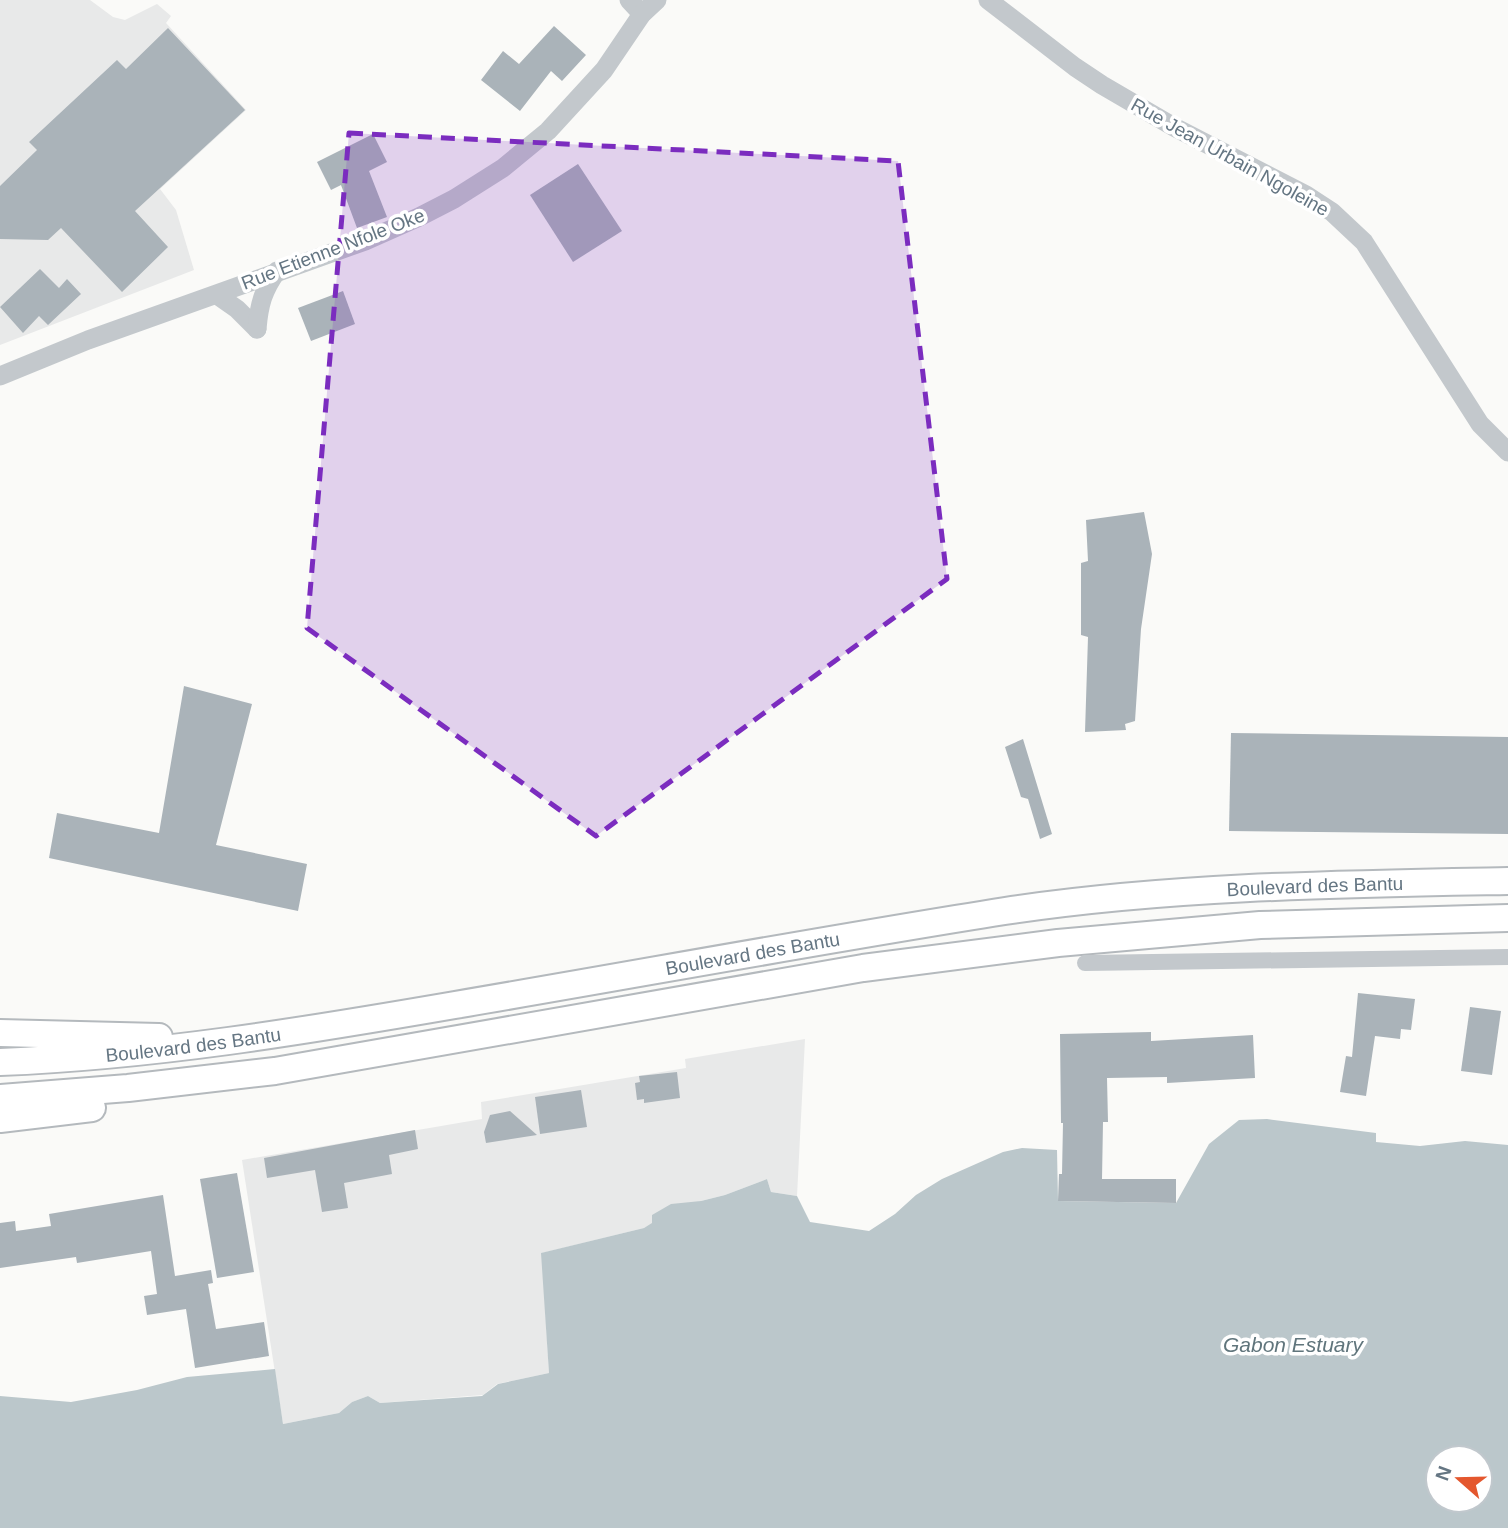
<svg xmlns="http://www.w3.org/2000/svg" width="1508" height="1528" font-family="Arial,sans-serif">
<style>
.built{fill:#e8e9e9}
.water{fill:#bbc7cb;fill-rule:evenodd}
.building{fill:#aab3b9}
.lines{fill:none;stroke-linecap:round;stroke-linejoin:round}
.trunk-casing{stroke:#b4b9bd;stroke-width:30}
.minor{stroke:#c3c8cc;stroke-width:16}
.tertiary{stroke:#c3c8cc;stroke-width:19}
.trunk{stroke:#fff;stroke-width:26}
.marked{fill:#7b2cbf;fill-opacity:0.2;stroke:#7b2cbf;stroke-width:5;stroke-dasharray:14 9;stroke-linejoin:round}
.labels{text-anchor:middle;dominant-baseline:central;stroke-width:7;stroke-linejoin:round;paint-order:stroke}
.street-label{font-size:19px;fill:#657683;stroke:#fff}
.water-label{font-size:21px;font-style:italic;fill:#60757c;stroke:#fff}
</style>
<rect width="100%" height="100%" fill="#fafaf8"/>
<g class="built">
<path d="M0 0H90L113 17 125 20 157 4 171 16 166 23 246 110 160 189 176 210 194 270 0 345Z"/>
<path d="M805 1039 797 1196 771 1192 767 1179 725 1195 701 1201 644 1228 542 1253 549 1373 497 1384 483 1395 380 1403 368 1396 352 1402 339 1413 283 1424 242 1160 482 1119 481 1102 686 1068 685 1059Z"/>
</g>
<path class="water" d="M1267 1119 1376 1133V1142L1420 1146 1465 1141 1508 1145V1528H0V1396L71 1402 137 1390 187 1377 275 1369 283 1424 339 1413 352 1402 368 1396 380 1403 482 1396 498 1384 549 1373 541 1253 644 1228 652 1223V1215L671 1204 701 1201 725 1195 767 1179 771 1192 797 1196 810 1222 869 1231 895 1214 916 1195 942 1179 1003 1152 1022 1148 1057 1150 1058 1201 1176 1203 1209 1144 1239 1120ZM1438 1458H1480V1500H1438Z"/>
<g class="building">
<path d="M554 26 586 55 562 81 551 71 520 111 481 80 503 51 519 64Z"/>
<path d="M168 28 245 110 135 211 168 247 122 292 61 228 48 240 0 239V186L37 150 29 142 117 60 126 69Z"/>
<path d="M373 134 387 162 369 171 387 217 357 228 341 185 331 190 317 162Z"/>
<path d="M578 164 622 231 573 262 530 195Z"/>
<path d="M40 269 59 288 67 279 81 294 48 325 39 316 23 333 0 307Z"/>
<path d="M343 291 355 324 311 341 298 308Z"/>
<path d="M1144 512 1152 554 1141 629 1135 721 1125 724 1126 730 1085 732 1088 637 1081 635V563L1088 561 1086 520Z"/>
<path d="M184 686 252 704 216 845 307 864 298 911 49 858 57 813 159 833Z"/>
<path d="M1231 733 1508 737V834L1229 831Z"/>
<path d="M1023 739 1052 834 1040 839 1028 799 1021 797 1005 747Z"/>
<path d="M1358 993 1415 999 1411 1030 1401 1029 1400 1039 1375 1036 1366 1096 1340 1092 1346 1056 1352 1057Z"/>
<path d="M1470 1007 1501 1011 1492 1075 1461 1071Z"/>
<path d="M1151 1032V1041L1253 1035 1255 1078 1167 1083V1077L1107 1078 1108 1122H1103L1102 1179H1176V1203L1058 1201 1059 1174H1062L1063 1123H1061L1060 1034Z"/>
<path d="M677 1072 680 1098 644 1103V1099L637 1100 635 1083 640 1082 639 1076Z"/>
<path d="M581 1090 587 1127 540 1134 535 1097Z"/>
<path d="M510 1111 537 1135 486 1143 484 1132 490 1115Z"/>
<path d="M415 1130 418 1149 389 1155 392 1174 344 1183 348 1208 322 1212 315 1170 267 1178 264 1158Z"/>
<path d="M237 1173 254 1272 217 1278 200 1179Z"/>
<path d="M163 1195 175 1276 211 1270 213 1283 208 1284 216 1329 264 1322 269 1356 195 1368 186 1309 147 1315 144 1296 157 1294 151 1251 77 1263 76 1257 0 1268V1223L15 1221 16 1231 51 1226 49 1214Z"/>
</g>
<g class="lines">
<defs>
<g id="trunk">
<path d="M0 1033 159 1037"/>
<path id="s1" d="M0 1062C153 1056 304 1031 455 1005 638 974 821 940 1005 911 1171 886 1340 884 1508 881"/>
<path d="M0 1098 128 1088 275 1071 863 968 1058 943 1260 925 1508 918"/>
<path d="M0 1119 92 1108"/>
</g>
</defs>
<use href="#trunk" class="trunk-casing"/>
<path class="minor" d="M1085 963 1508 957"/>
<g class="tertiary">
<path d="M629 0 642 14"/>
<path d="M988 0 1075 67 1102 85 1174 127 1306 195 1332 212 1364 242 1480 424 1508 452"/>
<path d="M217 295 237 309 257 329"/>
<path d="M257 329C259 305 263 290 277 271"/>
<path d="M0 376 88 340 365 241 419 217 454 199 503 168 548 131 604 70 642 14 657 0"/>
</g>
<use href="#trunk" class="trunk"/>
</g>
<path class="marked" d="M349 133 898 161 947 579 596 836 307 628Z"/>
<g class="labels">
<g class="street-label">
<text transform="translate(1230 157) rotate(29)">Rue Jean Urbain Ngoleine</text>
<text transform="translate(333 249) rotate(-21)">Rue Etienne Nfole Oke</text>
<text stroke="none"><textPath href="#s1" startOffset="1328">Boulevard des Bantu</textPath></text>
<text stroke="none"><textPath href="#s1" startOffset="761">Boulevard des Bantu</textPath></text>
<text stroke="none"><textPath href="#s1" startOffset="194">Boulevard des Bantu</textPath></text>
</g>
<g class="water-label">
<text x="1293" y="1344">Gabon Estuary</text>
</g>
</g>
<g transform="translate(1459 1479) rotate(290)"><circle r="33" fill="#ffffff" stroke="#c1c8cd" stroke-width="2"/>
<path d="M0-5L12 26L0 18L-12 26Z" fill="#e4572e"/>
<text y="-10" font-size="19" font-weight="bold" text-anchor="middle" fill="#657683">N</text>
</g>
</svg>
